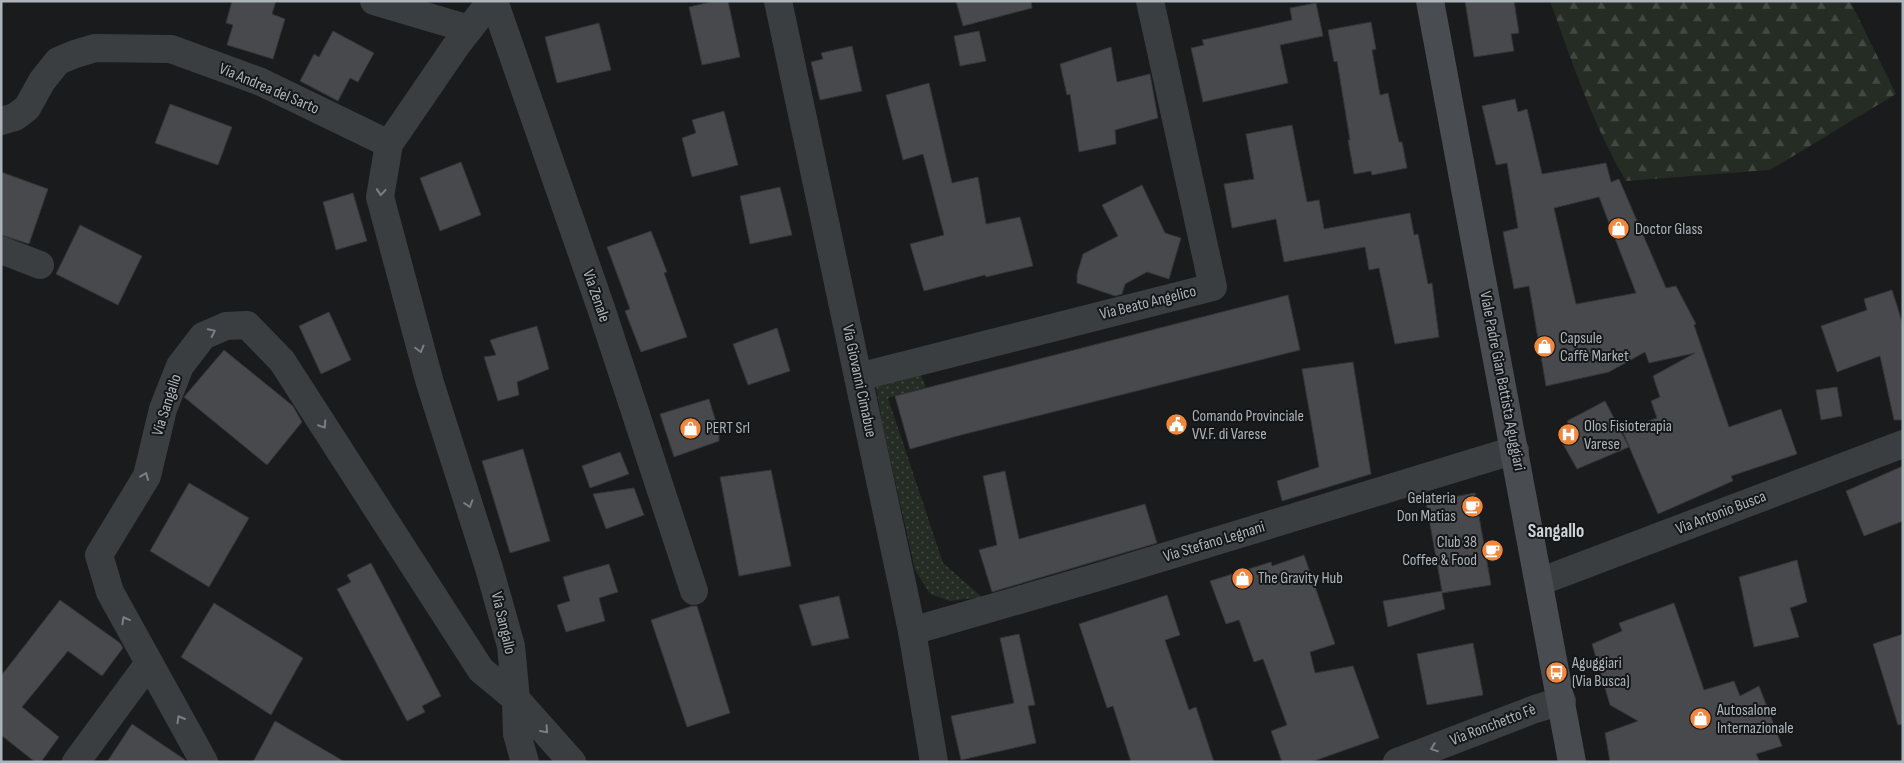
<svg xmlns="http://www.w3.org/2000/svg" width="1904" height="763" font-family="'Sofia Sans Condensed',sans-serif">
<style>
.grass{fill:url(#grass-dots)}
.forest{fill:url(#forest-firs)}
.building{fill:#47494c;stroke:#343538;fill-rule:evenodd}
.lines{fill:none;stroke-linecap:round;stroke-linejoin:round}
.street{stroke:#3b3e41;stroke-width:28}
.secondary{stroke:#494d51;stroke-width:28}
.oneway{stroke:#7a7f84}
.labels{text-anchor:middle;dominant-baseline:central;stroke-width:4;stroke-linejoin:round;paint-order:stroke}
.street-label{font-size:16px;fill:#adb5bb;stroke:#151617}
.poi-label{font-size:16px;fill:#adb5bb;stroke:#151617;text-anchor:start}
.quarter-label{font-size:19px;font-weight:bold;fill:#ced3d7;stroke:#151617}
</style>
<defs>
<pattern id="grass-dots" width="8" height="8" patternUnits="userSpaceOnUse" patternTransform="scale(1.25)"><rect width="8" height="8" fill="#252c24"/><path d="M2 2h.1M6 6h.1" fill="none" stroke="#424842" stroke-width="1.8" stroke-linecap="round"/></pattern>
<pattern id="forest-firs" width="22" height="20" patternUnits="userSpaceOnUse" patternTransform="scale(1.25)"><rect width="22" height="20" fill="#252c24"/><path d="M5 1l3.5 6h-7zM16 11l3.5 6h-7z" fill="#424842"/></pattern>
</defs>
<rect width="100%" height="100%" fill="#1a1b1c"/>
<path class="grass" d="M918 369 926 387 888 398 943 563 982 597 950 601 930 594 915 570 883 427 876 388 879 379Z"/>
<path class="forest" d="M1550 1H1850L1896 94 1770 170 1626 181C1593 125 1572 62 1550 1Z"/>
<g class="building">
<path d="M232 1H276L272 14 285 19 273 59 227 45 233 25 226 23Z"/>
<path d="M715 1H728L740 57 702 65 689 7Z"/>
<path d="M956 1H1031L1032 8 963 26Z"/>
<path d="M1465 1H1514L1519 33 1511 34 1514 51 1474 57Z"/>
<path d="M1316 3 1323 36 1280 45 1288 83 1203 102 1191 48 1204 45 1202 40 1292 20 1290 8Z"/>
<path d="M1371 22 1376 49 1372 50 1380 95 1388 93 1395 125 1399 142H1402L1407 168 1372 175 1371 171 1354 174 1348 140H1350L1337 61 1334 62 1328 30Z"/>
<path d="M599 23 611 70 557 83 545 37Z"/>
<path d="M333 31 374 53 358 82 350 78 338 101 300 81 314 54 319 57Z"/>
<path d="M979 31 986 61 960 66 954 36Z"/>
<path d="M852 46 862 91 820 100 811 62 823 59 821 53Z"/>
<path d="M1111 47 1117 82 1150 74 1158 118 1115 130 1116 144 1079 152 1070 94 1067 95 1060 64Z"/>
<path d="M929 83 952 183 978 177 986 224 1020 217 1033 266 986 277 985 275 924 291 910 244 944 235 923 154 903 160 886 95Z"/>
<path d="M1515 99 1518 112 1527 109 1542 174 1606 163 1611 182 1619 179 1666 288 1676 286 1696 324 1694 325 1729 427 1781 409 1797 454 1731 476 1733 481 1658 514 1622 430 1657 418 1651 401 1660 397 1653 376 1695 353 1649 363 1645 352 1609 372 1546 386 1529 286 1514 289 1503 232 1518 228 1507 163 1496 165 1482 106ZM1599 197 1636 293 1576 304 1554 208Z"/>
<path d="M170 104 232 127 218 165 155 143Z"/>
<path d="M724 111 738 165 692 177 682 138 696 133 692 120Z"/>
<path d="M1292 125 1307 202 1319 200 1324 229 1410 213 1414 235 1418 234 1428 284 1432 283 1439 337 1395 344 1379 268 1369 270 1365 247 1284 262 1276 219 1232 228 1224 184 1254 179 1246 134Z"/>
<path d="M461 162 481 215 440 231 420 178Z"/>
<path d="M1 172 48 189 29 244 1 235Z"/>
<path d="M1142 185 1165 233 1181 238 1169 279 1147 272 1125 284 1122 294 1115 296 1077 283V274L1083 254 1118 236 1102 205Z"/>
<path d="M780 187 792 235 750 244 740 196Z"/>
<path d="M353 193 367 241 336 250 323 202Z"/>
<path d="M80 225 142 256 118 305 56 274Z"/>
<path d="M651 231 667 272 664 273 687 337 641 352 625 311 630 309 607 247Z"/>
<path d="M1892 290 1903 325V420H1894L1880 356 1837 372 1821 326 1867 310 1864 299Z"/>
<path d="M1288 295 1300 350 961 435 910 449 895 396Z"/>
<path d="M329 312 351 360 321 374 299 326Z"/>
<path d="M537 326 549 369 517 382 519 395 498 401 484 357 496 355 490 340Z"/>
<path d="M777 328 790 371 748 385 733 344Z"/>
<path d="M224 350 293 406 302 422 267 465 184 397Z"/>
<path d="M1353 362 1371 474 1282 501 1277 481 1319 467 1302 369Z"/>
<path d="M1837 387 1842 416 1821 420 1816 390Z"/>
<path d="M709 399 719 432V441L674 457 660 414Z"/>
<path d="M1605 401 1629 447 1577 469 1558 435 1565 431 1562 427 1569 425 1567 421Z"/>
<path d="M523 449 550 541 510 553 482 461Z"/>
<path d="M620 452 629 474 590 488 582 466Z"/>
<path d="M1903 466V521L1864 536 1846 491Z"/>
<path d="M771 470 791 566 739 576 720 477Z"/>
<path d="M1005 471 1019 539 1145 504 1157 543 992 592 979 550 997 545 983 476Z"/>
<path d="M189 483 249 518 209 587 150 551Z"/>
<path d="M634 488 644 515 606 529 593 494Z"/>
<path d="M1475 493 1491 585 1442 593 1445 609 1388 627 1383 601 1442 591 1426 502Z"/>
<path d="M1304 555 1335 644 1310 652 1315 673 1353 666 1379 738 1311 762H1282L1271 731 1287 725 1263 659 1254 662 1239 620 1226 624 1210 581 1271 562 1272 566Z"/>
<path d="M1797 560 1807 602 1790 608 1799 637 1754 647 1739 577Z"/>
<path d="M371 563 441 696 422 706 425 712 407 721 337 589 351 582 347 575Z"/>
<path d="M609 564 618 592 599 598 605 621 566 632 557 605 570 601 563 577Z"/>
<path d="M1167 595 1180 635 1165 640 1189 710 1196 707 1214 762H1131L1113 706 1107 708 1079 624Z"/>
<path d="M839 596 849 638 812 646 799 605Z"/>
<path d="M60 600 120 643 123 648 102 676 68 651 22 707 59 737 41 762H35L1 735V676Z"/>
<path d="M214 603 303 658 271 715 181 657Z"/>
<path d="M1674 603 1704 690 1734 681 1740 696 1759 686 1782 746 1756 754 1760 762H1610L1605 733 1638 721 1610 705 1592 644 1622 631 1619 623Z"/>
<path d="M692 606H697L730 713 687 727 651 620Z"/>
<path d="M1019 634 1035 705 1028 706 1036 743 961 760 951 716 1014 703 1000 638Z"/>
<path d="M1903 634V724L1898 725 1873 644Z"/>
<path d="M1473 643 1483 695 1427 705 1417 654Z"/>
<path d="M275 721 345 762H253Z"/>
<path d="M132 724 184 759 186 762H107Z"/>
</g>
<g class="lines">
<g class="street">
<path d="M374 1 469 29"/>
<path d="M491 1 456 46 389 144 380 197 430 383 489 568 511 646 516 699 572 762"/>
<path d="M494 1 601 308 694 591"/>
<path d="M778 1 900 574 912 631 934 762"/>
<path d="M1 121 15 117 27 108 42 81 58 61 75 54 95 48 171 49 261 82 389 144"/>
<path d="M1 250 40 265"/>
<path d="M858 377 1213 287 1150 1"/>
<path d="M1539 582 1903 444"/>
<path d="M912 631 1098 577 1515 450"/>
<path d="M76 762 149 663"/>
<path d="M204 762 110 592 99 555 147 476 163 409 180 366 203 336 226 326 247 325 282 361 481 670 516 699 517 734 525 762"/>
<path d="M1397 762 1535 709 1562 701"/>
</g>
<path class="secondary" d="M1430 1 1572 762"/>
</g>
<defs><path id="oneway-chevron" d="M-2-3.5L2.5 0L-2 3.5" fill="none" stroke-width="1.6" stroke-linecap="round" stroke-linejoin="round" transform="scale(1.25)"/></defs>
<g class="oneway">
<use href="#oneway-chevron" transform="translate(381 192) rotate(95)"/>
<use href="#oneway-chevron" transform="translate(212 332) rotate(-26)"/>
<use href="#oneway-chevron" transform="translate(420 349) rotate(75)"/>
<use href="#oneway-chevron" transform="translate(323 425) rotate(57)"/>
<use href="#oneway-chevron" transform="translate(145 476) rotate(-67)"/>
<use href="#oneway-chevron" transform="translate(469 504) rotate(72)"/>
<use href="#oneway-chevron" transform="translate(125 620) rotate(-119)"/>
<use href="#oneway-chevron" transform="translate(180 719) rotate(-120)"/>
<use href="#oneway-chevron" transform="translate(545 730) rotate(48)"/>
<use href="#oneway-chevron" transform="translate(1434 748) rotate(159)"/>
</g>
<defs>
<symbol id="shop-disc" viewBox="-11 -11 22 22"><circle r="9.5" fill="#f0873f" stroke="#151617"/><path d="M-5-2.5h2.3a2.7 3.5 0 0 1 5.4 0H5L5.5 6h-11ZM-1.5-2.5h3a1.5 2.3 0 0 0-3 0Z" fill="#fff"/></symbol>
<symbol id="civic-disc" viewBox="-11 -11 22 22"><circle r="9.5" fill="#f0873f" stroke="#151617"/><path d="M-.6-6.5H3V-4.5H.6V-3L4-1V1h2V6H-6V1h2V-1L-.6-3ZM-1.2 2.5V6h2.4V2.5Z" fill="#fff"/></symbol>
<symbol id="hospital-disc" viewBox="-11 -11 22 22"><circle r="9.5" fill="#f0873f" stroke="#151617"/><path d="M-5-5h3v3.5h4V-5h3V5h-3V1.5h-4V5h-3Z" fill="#fff"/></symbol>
<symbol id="cafe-disc" viewBox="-11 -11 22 22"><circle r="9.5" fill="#f0873f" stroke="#151617"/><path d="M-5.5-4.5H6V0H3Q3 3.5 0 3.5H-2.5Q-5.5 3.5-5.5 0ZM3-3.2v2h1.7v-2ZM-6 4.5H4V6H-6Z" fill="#fff"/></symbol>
<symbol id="bus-disc" viewBox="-11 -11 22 22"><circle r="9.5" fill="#f0873f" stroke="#151617"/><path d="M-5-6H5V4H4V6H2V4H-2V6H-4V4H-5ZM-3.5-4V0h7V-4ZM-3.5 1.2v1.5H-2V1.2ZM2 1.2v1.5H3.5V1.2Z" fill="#fff"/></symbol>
</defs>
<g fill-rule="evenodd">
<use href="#shop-disc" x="1606" y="216" width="25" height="25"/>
<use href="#shop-disc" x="1532" y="334" width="25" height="25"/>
<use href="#civic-disc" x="1164" y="412" width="25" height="25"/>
<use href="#shop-disc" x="678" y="416" width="25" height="25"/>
<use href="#hospital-disc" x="1556" y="422" width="25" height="25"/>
<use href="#cafe-disc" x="1460" y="494" width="25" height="25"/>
<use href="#cafe-disc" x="1480" y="538" width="25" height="25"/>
<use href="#shop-disc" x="1230" y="566" width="25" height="25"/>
<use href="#bus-disc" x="1544" y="660" width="25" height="25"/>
<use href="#shop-disc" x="1688" y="706" width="25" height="25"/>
</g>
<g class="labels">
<g class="street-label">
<text transform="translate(269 89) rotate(23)">Via Andrea del Sarto</text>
<text transform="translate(596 296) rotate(71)">Via Zenale</text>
<text transform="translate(1148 303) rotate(-14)">Via Beato Angelico</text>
<text transform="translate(859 381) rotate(78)">Via Giovanni Cimabue</text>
<text transform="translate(1502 381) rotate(79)">Viale Padre Gian Battista Aguggiari</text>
<text transform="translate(167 405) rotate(-72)">Via Sangallo</text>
<text transform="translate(1721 513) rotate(-21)">Via Antonio Busca</text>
<text transform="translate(1214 542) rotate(-17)">Via Stefano Legnani</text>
<text transform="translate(503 623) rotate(77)">Via Sangallo</text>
<text transform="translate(1493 725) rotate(-21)">Via Ronchetto Fè</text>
</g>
<g class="poi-label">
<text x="1635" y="229">Doctor Glass</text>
<text x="1560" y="338">Capsule<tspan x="1560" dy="18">Caffè Market</tspan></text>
<text x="1192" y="416">Comando Provinciale<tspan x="1192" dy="18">VV.F. di Varese</tspan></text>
<text x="1584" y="426">Olos Fisioterapia<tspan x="1584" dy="18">Varese</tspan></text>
<text x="706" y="428">PERT Srl</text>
<text x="1456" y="498" text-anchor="end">Gelateria<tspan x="1456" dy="18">Don Matias</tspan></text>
<text x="1477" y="542" text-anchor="end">Club 38<tspan x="1477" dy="18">Coffee &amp; Food</tspan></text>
<text x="1258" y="578">The Gravity Hub</text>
<text x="1572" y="663">Aguggiari<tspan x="1572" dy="18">(Via Busca)</tspan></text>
<text x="1717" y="710">Autosalone<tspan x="1717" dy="18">Internazionale</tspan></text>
</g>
<g class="quarter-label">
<text x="1556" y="531">Sangallo</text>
</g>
</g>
<rect width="1904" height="763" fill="none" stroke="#adb5bb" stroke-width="5"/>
</svg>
